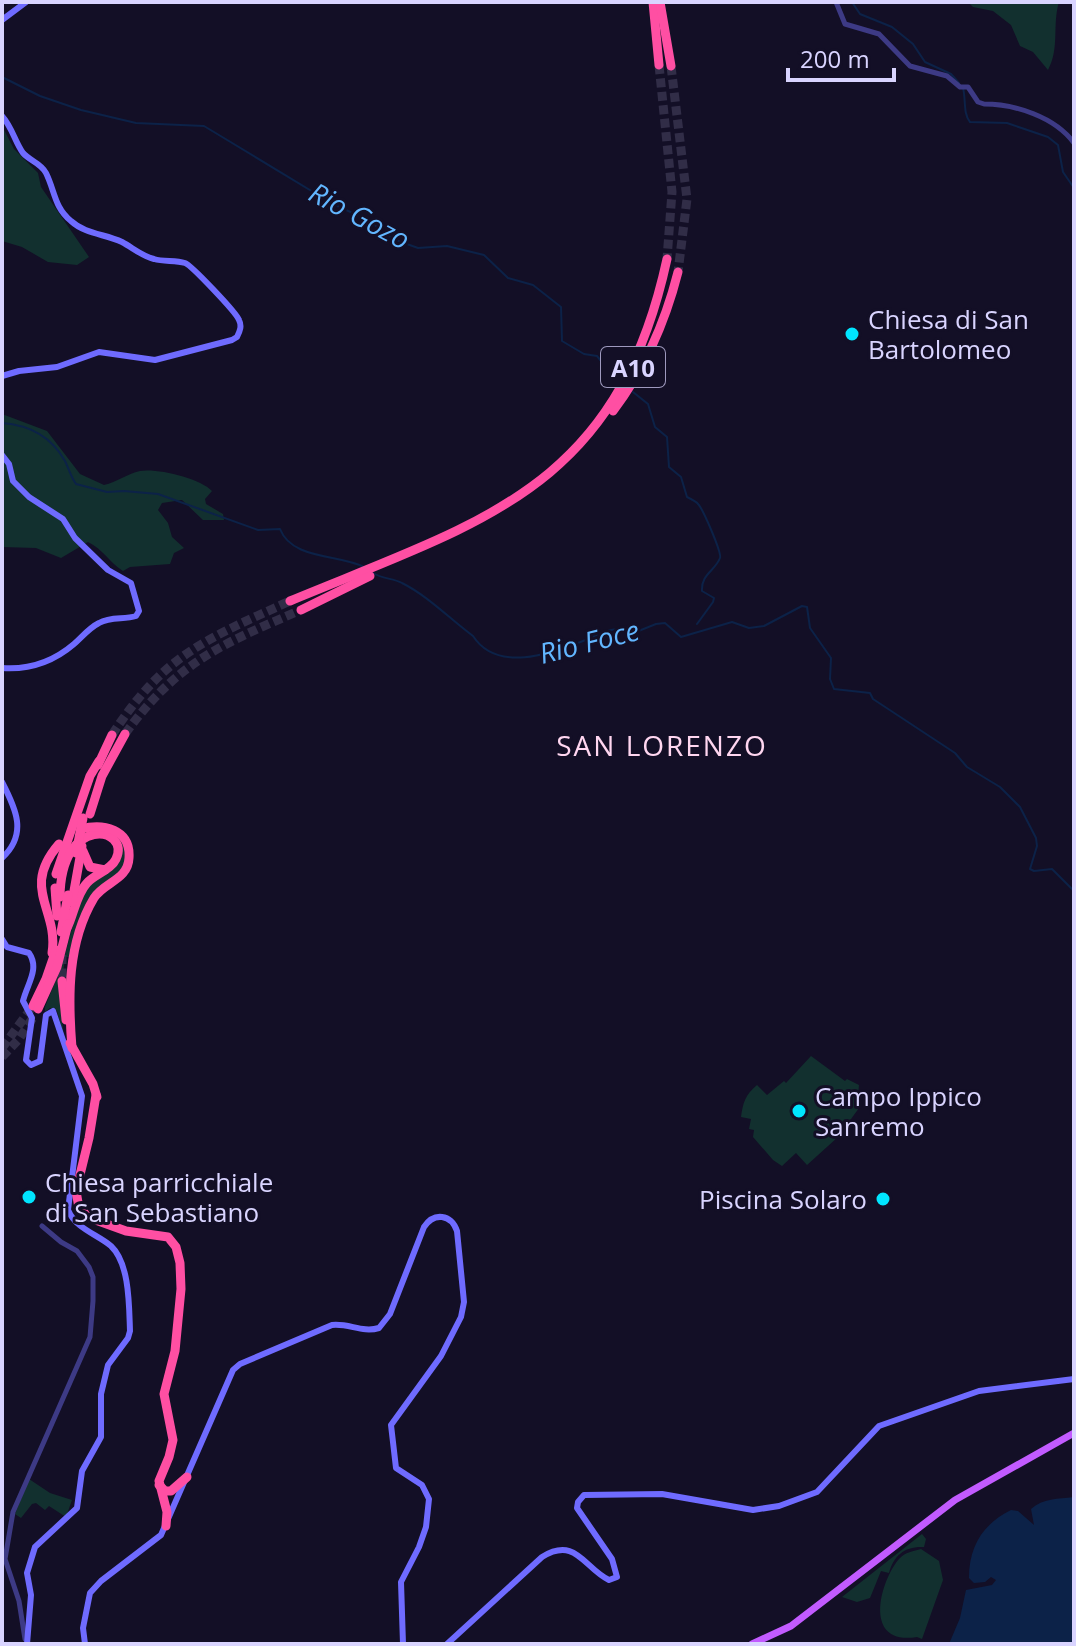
<svg xmlns="http://www.w3.org/2000/svg" width="1076" height="1646" font-family="'Open Sans',sans-serif">
<style>
.green{fill:#12302f}
.water{fill:#0c2248}
.lines{fill:none;stroke-linecap:round;stroke-linejoin:round}
.stream{stroke:#0c2248;stroke-width:2}
.motorway-tunnel{stroke:#312d47;stroke-width:9;stroke-dasharray:9 4.5;stroke-linecap:butt}
.tertiary{stroke:#3d3a85;stroke-width:5}
.secondary{stroke:#6f6bff;stroke-width:6}
.primary{stroke:#c25bff;stroke-width:7}
.motorway{stroke:#ff4fa3;stroke-width:9}
.motorway-bridge{stroke:#ff4fa3;stroke-width:9}
.poi-dot{fill:#00e5ff;stroke:#130f26;stroke-width:3}
.labels{text-anchor:middle;dominant-baseline:central;stroke-width:6;stroke-linejoin:round;paint-order:stroke}
.shield{fill:#130f26;stroke:#9e99be;stroke-width:2}
.shield-label{font-size:24px;font-weight:bold;fill:#d9d4ff}
.poi-label{font-size:26px;fill:#d9d4ff;stroke:#130f26;text-anchor:start}
.water-label{font-size:28px;font-style:italic;fill:#62b6ff;stroke:#130f26}
.neighbourhood-label{font-size:28px;letter-spacing:2px;fill:#ffd6f0;stroke:#130f26}
</style>
<rect width="100%" height="100%" fill="#130f26"/>
<g class="green">
<path d="M968 2H1059C1052 25 1060 48 1048 70L1033 52 1020 46 1011 25 993 11 973 7Z"/>
<path d="M2 126 14 149 38 173 41 187 89 257 77 265 48 262 22 247 2 241Z"/>
<path d="M2 414 47 431 80 474 104 485C117 482 127 474 140 471 157 468 200 478 212 491L205 499 206 504 223 514 224 520H203L182 500 162 503 158 510 168 523 172 537 184 548 174 553 170 564 130 567 123 571C109 562 103 549 88 542L61 558 36 548 2 547Z"/>
<path d="M110 829 127 847 124 869 103 885 71 957H65L60 1004 64 1037 57 1011 50 1008 45 1012V1007L63 962 79 902 86 887 118 861Z"/>
<path d="M811 1056 845 1081 847 1079 859 1085 857 1105 859 1108 838 1137 807 1165 796 1153 782 1166 773 1160 753 1137 754 1130 749 1129 751 1119 741 1117C743 1103 745 1095 757 1085L767 1095 784 1081 786 1083Z"/>
<path d="M29 1479 50 1493 72 1500 66 1517 49 1506 45 1510 36 1503 32 1504 21 1518 15 1514Z"/>
<path d="M922 1534 926 1539 924 1547C905 1546 894 1555 889 1573L881 1571 870 1598 857 1602 842 1597Z"/>
<path d="M921 1549 939 1561 943 1580 922 1639 917 1637C862 1646 880 1581 899 1559 905 1552 914 1551 921 1549Z"/>
</g>
<path class="water" d="M1074 1497V1644H949L960 1618 966 1590 992 1585 996 1580 991 1577 985 1582 974 1583 969 1578C969 1546 983 1524 1011 1510L1018 1511 1034 1525 1031 1509C1043 1498 1058 1499 1074 1497Z"/>
<g class="lines">
<g class="stream">
<path d="M852 2 860 14 892 27 913 44 925 62 951 74 959 83"/>
<path d="M2 77 40 96 81 110 136 123 204 126 333 204 368 220 393 239 418 248 447 246 484 255 508 278 533 285 561 307 562 341 584 354 597 356 618 382"/>
<path d="M963 88C966 99 963 114 970 122L1007 123 1048 137 1058 145 1063 172 1074 188"/>
<path d="M633 392 648 404 655 427 667 437 669 467 681 477 687 497C689 498 697 502 698 504 703 509 722 553 720 558 715 571 701 574 702 591L714 598 713 602 697 624"/>
<path d="M2 423C29 425 51 436 65 461 69 469 71 477 76 484L107 492 124 491 158 494 258 530 280 529C292 560 339 554 364 567"/>
<path d="M373 573C382 579 393 578 402 583 428 596 450 619 473 636 497 673 550 654 583 641 593 637 608 628 620 629 624 630 627 633 631 634L656 624 665 623 681 637 732 622 749 628 764 626 802 606 807 607 810 628 831 658 830 679 834 689 870 693 873 699 955 753 967 767 1000 787 1020 807 1036 838 1037 846 1030 869 1034 871 1052 869 1074 891"/>
</g>
<g class="motorway-tunnel">
<path d="M659 65 672 192 667 259"/>
<path d="M671 66 687 199 678 272"/>
<path d="M125 734C177 662 222 644 301 610"/>
<path d="M112 735C164 654 207 639 290 601"/>
<path d="M62 955V981"/>
<path d="M2 1048 33 1006"/>
<path d="M2 1057 19 1039 34 1016"/>
</g>
<g class="tertiary">
<path d="M836 2 845 24 879 34 910 66 947 76 960 87H968L978 102 984 104C1015 104 1055 117 1074 143"/>
<path d="M25 1639 19 1601 5 1559 13 1512 90 1337 93 1301V1277L89 1267 77 1251 61 1242 42 1226"/>
</g>
<g class="secondary">
<path d="M2 20 26 2"/>
<path d="M2 116C12 127 15 142 23 153 30 161 41 163 46 173 55 191 54 207 71 221 85 234 105 234 122 242 133 248 142 256 154 259 164 262 175 260 185 263 191 265 236 312 239 320 242 326 240 331 237 337L232 340 155 360 99 352 57 367 19 371 2 376"/>
<path d="M2 455 9 464 13 481 29 497 63 519 75 538 108 570 131 583 139 611 136 616C124 620 111 616 99 623 89 628 82 637 74 644 53 662 29 670 2 668"/>
<path d="M2 782C16 809 28 834 2 858"/>
<path d="M2 939 7 947 29 953C40 969 27 984 23 1001L32 1018 26 1060 31 1065 40 1061 46 1015 53 1011 82 1096 68 1210C76 1229 97 1234 111 1246 130 1264 129 1307 130 1331L128 1338 108 1365 101 1394V1437L82 1471 77 1508 35 1547 27 1573 31 1595 27 1644"/>
<path d="M85 1644 83 1628 90 1593 101 1581 161 1535 233 1370 240 1364 332 1325C349 1323 362 1333 379 1328L390 1314 424 1227C434 1212 451 1214 457 1231L464 1302 461 1317 441 1356 391 1425 396 1468 422 1485 429 1499 426 1527 419 1547 401 1582 403 1644"/>
<path d="M447 1644 542 1557C576 1536 584 1568 609 1580L617 1577 612 1559 577 1508 578 1502 584 1495 662 1494 753 1510 779 1506 817 1492 879 1426 979 1391 1074 1379"/>
</g>
<path class="primary" d="M752 1644 791 1626 955 1500 1074 1433"/>
<g class="motorway">
<path d="M653 2 659 65"/>
<path d="M660 2 671 66"/>
<path d="M613 411C645 369 665 323 678 272"/>
<path d="M290 601C483 521 617 489 667 259"/>
<path d="M301 610 370 576"/>
<path d="M98 765 112 735"/>
<path d="M90 814 102 776 125 734"/>
<path d="M83 851 90 867 105 870"/>
<path d="M56 874 90 776 99 761"/>
<path d="M55 888 57 916"/>
<path d="M60 897C61 813 131 827 116 859 111 870 95 874 87 883 76 895 74 914 67 928"/>
<path d="M72 902 82 846"/>
<path d="M61 932 68 895"/>
<path d="M52 953C59 909 20 889 59 844"/>
<path d="M62 981 66 1020"/>
<path d="M33 1006 46 979 56 950"/>
<path d="M38 1009 57 967 68 924"/>
<path d="M70 1043 93 1084 97 1097"/>
<path d="M72 1048C68 998 67 943 94 898 104 882 128 880 129 858 131 829 103 823 81 829L80 835"/>
<path d="M96 1095 89 1138 76 1191 79 1208 90 1218 126 1231 168 1237 176 1247 180 1263 181 1289 175 1351 164 1394 173 1440 169 1457 159 1481 167 1512 166 1526"/>
<path d="M159 1485 165 1491H171L187 1477"/>
</g>
<path class="motorway-bridge" d="M76 853 83 818"/>
</g>
<g class="poi-dot">
<circle cx="852" cy="334" r="8"/>
<circle cx="799" cy="1111" r="8"/>
<circle cx="29" cy="1197" r="8"/>
<circle cx="883" cy="1199" r="8"/>
</g>
<g class="labels">
<rect class="shield" x="601" y="347" width="64" height="40" rx="6"/>
<g class="shield-label">
<text x="633" y="367">A10</text>
</g>
<g class="poi-label">
<text x="868" y="319">Chiesa di San<tspan x="868" dy="30">Bartolomeo</tspan></text>
<text x="815" y="1096">Campo Ippico<tspan x="815" dy="30">Sanremo</tspan></text>
<text x="45" y="1182">Chiesa parricchiale<tspan x="45" dy="30">di San Sebastiano</tspan></text>
<text x="867" y="1199" text-anchor="end">Piscina Solaro</text>
</g>
<g class="water-label">
<text transform="translate(360 215) rotate(28)">Rio Gozo</text>
<text transform="translate(589 641) rotate(-14)">Rio Foce</text>
</g>
<g class="neighbourhood-label">
<text x="662" y="745">SAN LORENZO</text>
</g>
</g>
<rect width="1076" height="1646" fill="none" stroke="#d9d4ff" stroke-width="8"/>
<path d="M788 68v12h106v-12" fill="none" stroke="#d9d4ff" stroke-width="4"/>
<text x="800" y="68" font-size="24" fill="#d9d4ff" stroke="#130f26" stroke-width="6" paint-order="stroke">200 m</text>
</svg>
